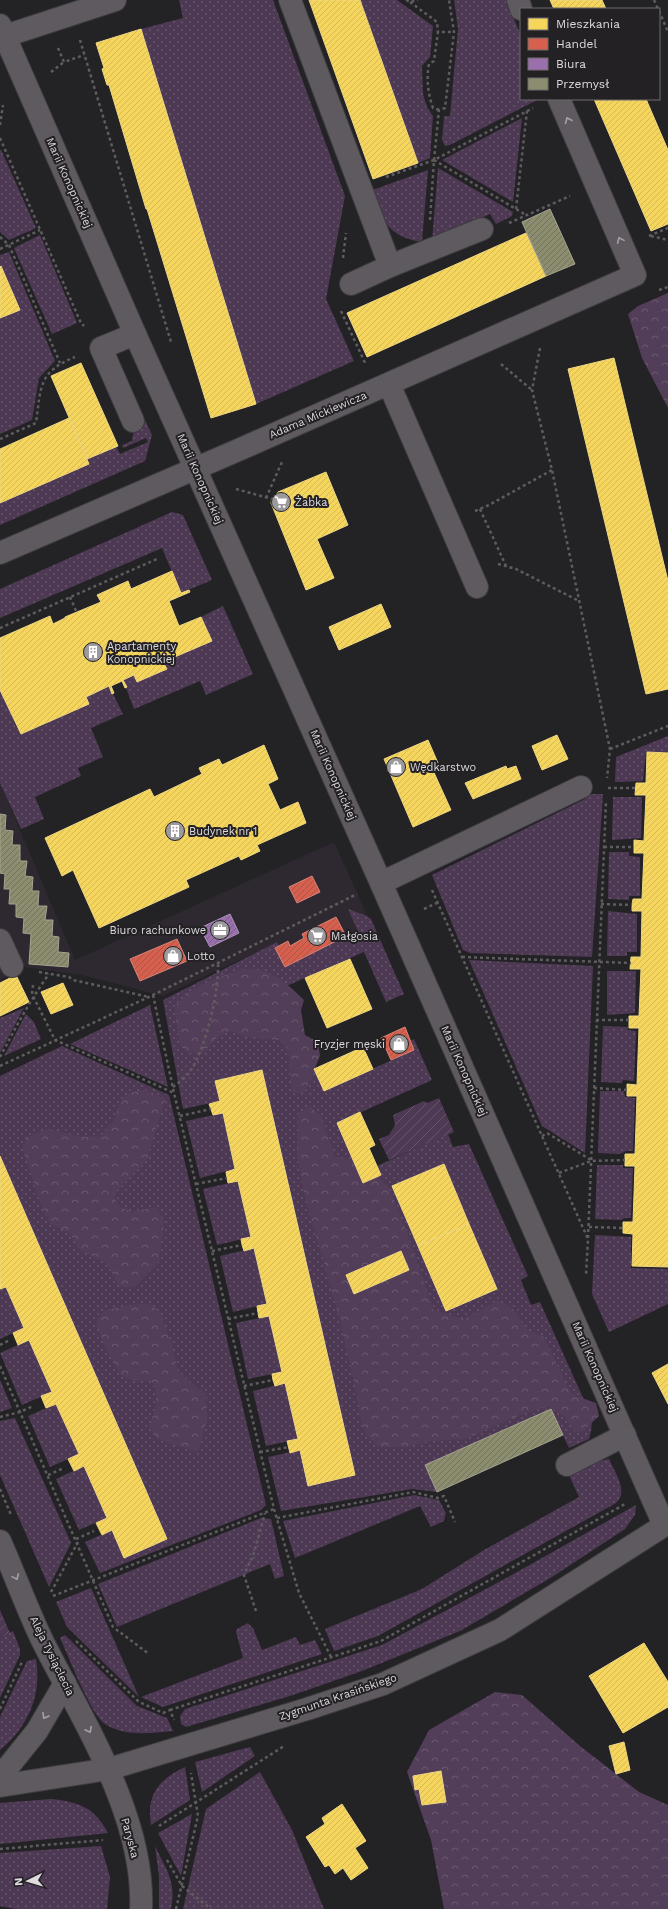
<svg xmlns="http://www.w3.org/2000/svg" width="668" height="1909" font-family="'Work Sans',sans-serif">
<style>
.built{fill:#2e2930}
.grass{fill:url(#grass-dots)}
.forest{fill:url(#forest-crowns)}
.garden{fill:url(#garden-furrows)}
.homes{fill:url(#homes-hatch);stroke:#eed783}
.shops{fill:url(#shops-hatch);stroke:#d88578}
.offices{fill:url(#offices-hatch);stroke:#ad90ba}
.industry{fill:url(#industry-hatch);stroke:#a4a490}
.lines{fill:none;stroke-linecap:round;stroke-linejoin:round}
.minor-casing{stroke:#3d3c3e;stroke-width:24}
.path{stroke:#5f5c60;stroke-width:2.5;stroke-dasharray:3 3;stroke-linecap:butt}
.minor{stroke:#5f5960;stroke-width:22}
.oneway{stroke:#a4a0a5}
.labels{text-anchor:middle;dominant-baseline:central;stroke-width:4;stroke-linejoin:round;paint-order:stroke}
.street-label{font-size:11px;fill:#dddbde;stroke:#242125}
.poi-label{font-size:11px;fill:#dddbde;stroke:#242125;text-anchor:start}
</style>
<defs>
<pattern id="grass-dots" width="8" height="8" patternUnits="userSpaceOnUse"><rect width="8" height="8" fill="#4e3954"/><path d="M2 2h.1M6 6h.1" fill="none" stroke="#67556c" stroke-width="1.8" stroke-linecap="round"/></pattern>
<pattern id="forest-crowns" width="20" height="18" patternUnits="userSpaceOnUse"><rect width="20" height="18" fill="#533e59"/><path d="M2 6a3 3 0 1 1 6 0M12 15a3 3 0 1 1 6 0" fill="none" stroke="#6b5970"/></pattern>
<pattern id="garden-furrows" width="10" height="10" patternUnits="userSpaceOnUse"><rect width="10" height="10" fill="#4e3954"/><path d="M-1 1l2-2M0 10L10 0M9 11l2-2" fill="none" stroke="#67556c"/></pattern>
<pattern id="homes-hatch" width="6" height="6" patternUnits="userSpaceOnUse"><rect width="6" height="6" fill="#f6d55c"/><path d="M-1 1l2-2M0 6l6-6M5 7l2-2" fill="none" stroke="#d2b857"/></pattern>
<pattern id="shops-hatch" width="6" height="6" patternUnits="userSpaceOnUse"><rect width="6" height="6" fill="#d6604d"/><path d="M-1 1l2-2M0 6l6-6M5 7l2-2" fill="none" stroke="#aa574a"/></pattern>
<pattern id="offices-hatch" width="6" height="6" patternUnits="userSpaceOnUse"><rect width="6" height="6" fill="#9970ab"/><path d="M-1 1l2-2M0 6l6-6M5 7l2-2" fill="none" stroke="#7b6087"/></pattern>
<pattern id="industry-hatch" width="6" height="6" patternUnits="userSpaceOnUse"><rect width="6" height="6" fill="#8c8c6e"/><path d="M-1 1l2-2M0 6l6-6M5 7l2-2" fill="none" stroke="#72725f"/></pattern>
</defs>
<rect width="100%" height="100%" fill="#232224"/>
<path class="built" d="M0 783 75 960 334 842 375 933 281 976 268 947 163 996 82 975 23 967 0 980Z"/>
<g class="grass">
<path d="M179 0H273L345 196 326 299 354 361 256 404 141 29 183 18Z"/>
<path d="M360 0H397L433 26 430 57 422 66 423 94 427 107 433 116 430 158 418 163Z"/>
<path d="M454 0H506L521 36V99H539L450 145 445 146 442 140 444 116H450L458 29Z"/>
<path d="M522 118 513 202 442 160Z"/>
<path d="M0 150H1L36 228 9 240 0 232Z"/>
<path d="M438 168 513 212 512 216 496 224 490 214 432 241Z"/>
<path d="M428 170 422 242C388 237 382 220 370 191Z"/>
<path d="M40 235 77 323 52 334 14 248Z"/>
<path d="M9 252 55 361 39 378 32 420 0 434V318L19 310 1 266 0 267V255Z"/>
<path d="M145 420 152 435 145 461 0 525V503L89 464 87 459 116 446 120 454 148 442 146 438 123 448 122 445 132 441 134 427Z"/>
<path d="M172 512 183 515 212 580 181 593 162 548 0 618V589Z"/>
<path d="M223 606 253 674 206 695 200 681 134 709 123 680 134 675 138 682 166 669 163 662 212 641 201 617Z"/>
<path d="M0 686 16 726 21 734 46 724 86 697 109 686 123 714 91 728 103 757 78 768 81 776 35 797 44 819 21 829 0 783Z"/>
<path d="M668 736V753L646 752 643 781 615 782 616 757Z"/>
<path d="M588 794H603L592 957 470 953 463 950 432 875 585 799Z"/>
<path d="M613 797H642L641 838 612 840Z"/>
<path d="M609 852H629V856L640 857V896H629V900L608 899Z"/>
<path d="M348 909 367 916 371 919 404 994 386 1002 364 952 282 988 324 1091 414 1050 410 1041 414 1039 432 1080 337 1123 363 1182 381 1175 377 1166 448 1134 453 1147 469 1144 528 1276 521 1280 531 1305 540 1302 589 1411C593 1422 592 1428 589 1439L569 1448 550 1409 425 1465 437 1492 412 1489 281 1511 268 1457 300 1450 262 1070 215 1081 220 1101 183 1109 163 1000 277 942 279 946 276 948 285 966 358 931Z"/>
<path d="M608 911 637 914V952H627V956H607Z"/>
<path d="M469 960 593 966 585 1153 542 1126Z"/>
<path d="M607 971H636L635 1013 607 1015Z"/>
<path d="M150 1005 168 1087 70 1044Z"/>
<path d="M24 1008 0 1053V1018Z"/>
<path d="M26 1014 34 1022 41 1039 4 1056Z"/>
<path d="M603 1026 628 1027V1030L636 1031 634 1081 623 1080 622 1083 601 1082Z"/>
<path d="M62 1046 169 1095 266 1505 261 1510 100 1573 85 1542 112 1530 124 1558 167 1539 0 1156V1076Z"/>
<path d="M600 1091H624L625 1097 635 1098 633 1151H626L620 1154 598 1153Z"/>
<path d="M223 1113 235 1169 200 1178 186 1121Z"/>
<path d="M597 1165H623V1168H633L631 1218H625L621 1220 595 1219Z"/>
<path d="M238 1181 251 1237 217 1245 203 1189Z"/>
<path d="M595 1235 631 1237V1268L668 1269V1304L609 1332 592 1294Z"/>
<path d="M254 1248 267 1304 233 1312 220 1256Z"/>
<path d="M6 1287 24 1328 0 1339V1289Z"/>
<path d="M269 1316 282 1372 248 1379 236 1323Z"/>
<path d="M29 1340 52 1392 22 1405 0 1353Z"/>
<path d="M0 1380 12 1408 0 1412Z"/>
<path d="M285 1383 298 1439 266 1446 253 1391Z"/>
<path d="M56 1404 79 1454 50 1467 28 1416Z"/>
<path d="M15 1418 71 1543 49 1587 0 1475V1421Z"/>
<path d="M609 1459C615 1473 629 1492 616 1503L378 1636 334 1651 325 1629 422 1589 484 1550 579 1497 569 1475 594 1462Z"/>
<path d="M84 1466 107 1518 79 1530 56 1479Z"/>
<path d="M414 1495 439 1500 446 1513 444 1521 431 1527 420 1506 295 1558 283 1521Z"/>
<path d="M636 1505 635 1515 625 1529 552 1577 460 1631 362 1671 293 1695 186 1727 181 1724 180 1716 185 1709 382 1645 510 1576Z"/>
<path d="M261 1518 271 1519 284 1576 275 1579 270 1564 117 1627 98 1584Z"/>
<path d="M91 1588 139 1697 67 1627 56 1602Z"/>
<path d="M248 1623 253 1628 262 1650 296 1637 300 1645 315 1640 322 1654 163 1707 141 1697 243 1658 236 1632 237 1629Z"/>
<path d="M13 1631 20 1649V1655L0 1698V1638Z"/>
<path d="M65 1635 137 1706 167 1718 173 1731C151 1733 125 1737 105 1724 91 1715 68 1655 60 1638Z"/>
<path d="M36 1659C42 1695 28 1727 0 1750V1717L27 1661Z"/>
<path d="M250 1747 255 1756 202 1792 195 1762Z"/>
<path d="M185 1767 190 1800 151 1825C146 1795 158 1780 185 1767Z"/>
<path d="M260 1772 292 1830 324 1909H183L206 1809Z"/>
<path d="M51 1799C79 1802 94 1807 108 1833L0 1844V1803Z"/>
<path d="M192 1814 181 1876 158 1833Z"/>
<path d="M101 1846 110 1877 107 1909H15L0 1906V1853Z"/>
<path d="M155 1846C166 1869 177 1883 171 1909H159V1876Z"/>
</g>
<g class="forest">
<path d="M668 293V408L642 358 628 314 638 306Z"/>
<path d="M243 969C271 968 285 981 304 1000L301 1010 305 1035 318 1042 320 1056 304 1094 292 1091 288 1049 279 1040 246 1037 231 1030 218 1037 202 1054 187 1052 180 1045 174 1007C192 985 217 978 243 969Z"/>
<path d="M146 1090 165 1099 147 1160 113 1195 119 1206 131 1212 156 1207 164 1221 159 1261 135 1287 119 1286 107 1263 79 1250C73 1233 66 1230 50 1224L39 1200 22 1147 28 1137 47 1129 82 1137 101 1136C105 1131 110 1126 113 1121 123 1100 117 1093 146 1090Z"/>
<path d="M310 1107 321 1116 334 1156 366 1164 389 1188 407 1232 433 1310 465 1319 498 1300 515 1311 528 1331 544 1337 571 1394 596 1403 599 1416 584 1430 575 1433 566 1417 548 1406 520 1415 465 1439 431 1441 404 1447 378 1446 367 1435 361 1421 357 1395 338 1313 304 1193 297 1154 298 1113Z"/>
<path d="M145 1303 159 1310 171 1342 178 1371 206 1395 207 1420 198 1452 158 1439 149 1428C155 1411 160 1397 152 1381L132 1380 121 1376 106 1349 96 1323 103 1311 121 1307Z"/>
<path d="M495 1692 522 1695 580 1746 639 1792 668 1805V1909H444L431 1840 407 1772 429 1730Z"/>
</g>
<g class="garden">
<path d="M439 1098 454 1132 389 1160 379 1139 389 1135 395 1125 393 1115 424 1101 427 1103Z"/>
<path d="M0 1610 10 1633 0 1638Z"/>
</g>
<g class="homes">
<path d="M309 0H360L418 163 373 179Z"/>
<path d="M550 0H602L606 9H554Z"/>
<path d="M141 29 256 404 211 418 147 209H146L109 85H107L102 69 104 68 96 43Z"/>
<path d="M594 99H646L668 150V224L651 231Z"/>
<path d="M526 233 546 276 367 357 347 313Z"/>
<path d="M1 266 20 310 0 318V267Z"/>
<path d="M614 358 668 581V689L646 694 568 369Z"/>
<path d="M81 363 118 446 87 459 51 376Z"/>
<path d="M69 418 89 464 0 503V449Z"/>
<path d="M326 472 348 525 317 539 334 578 306 590 271 503 272 498 278 492Z"/>
<path d="M172 571 181 593 189 590 190 592 169 601 179 626 201 617 212 641 163 662 167 669 137 682 134 675 123 680 127 687 125 688 122 681 111 686 114 693 112 694 109 686 86 697 89 704 21 734 0 690V638L50 616 53 624 65 618V617L101 602 97 595 128 581 131 589Z"/>
<path d="M381 604 391 627 339 650 329 627Z"/>
<path d="M557 735 568 759 542 770 532 746Z"/>
<path d="M428 740 438 763 431 766 451 810 413 827 384 759Z"/>
<path d="M264 745 278 779 268 784 280 810 298 802 306 823 257 845 260 851 241 860 239 856 186 880 189 887 99 928 73 870 62 876 45 838 150 789 154 797 202 774 199 768 219 759 222 765Z"/>
<path d="M647 752 668 753V1267L632 1266 633 1234 623 1233V1222H633L635 1166H625V1154H635L637 1096H627V1084L637 1085 639 1028H629V1016H639L641 969H630L631 957H641L642 911H632V905L633 899H642L644 853H634V840L644 841 646 795H635L636 783H646Z"/>
<path d="M506 766 507 769 516 766 521 779 473 799 465 783Z"/>
<path d="M350 959 372 1009 327 1028 305 978Z"/>
<path d="M16 975 29 1002 0 1016V983Z"/>
<path d="M63 983 73 1005 51 1014 41 992Z"/>
<path d="M363 1047 373 1069 324 1091 314 1069Z"/>
<path d="M262 1070 355 1475 308 1486 300 1450 290 1453 287 1441 298 1439 285 1383 275 1386 273 1380 272 1374 282 1372 269 1316 259 1318 258 1313 257 1306 267 1304 254 1248 244 1251 242 1245 241 1239 251 1237 238 1181 228 1183 227 1178 226 1172 235 1169 223 1113 213 1115 209 1104 220 1101 215 1081Z"/>
<path d="M360 1112 375 1145 369 1148 381 1175 363 1183 337 1123Z"/>
<path d="M0 1156 167 1539 124 1558 112 1530 102 1535 96 1523 107 1518 84 1466 74 1471 68 1459 79 1454 56 1404 46 1408 41 1396 52 1392 29 1340 18 1345 13 1333 24 1328 6 1287 0 1289Z"/>
<path d="M444 1164 469 1224 418 1246 392 1186Z"/>
<path d="M469 1224 497 1289 446 1311 418 1246Z"/>
<path d="M401 1251 409 1270 354 1294 346 1275Z"/>
<path d="M668 1364V1404L652 1373Z"/>
<path d="M644 1643 668 1682V1707L623 1733 589 1676Z"/>
<path d="M624 1742 630 1770 616 1774 609 1746Z"/>
<path d="M441 1771 446 1802 422 1805 419 1789 415 1790 413 1776Z"/>
<path d="M342 1804 366 1841 355 1848 368 1868 351 1880 343 1868 335 1874 329 1865 325 1867 306 1837 325 1824 322 1818Z"/>
</g>
<g class="shops">
<path d="M312 876 320 892 297 903 289 887Z"/>
<path d="M336 917 346 936 285 967 275 948 288 941 290 946 304 938 302 934Z"/>
<path d="M177 939 187 961 140 981 130 959Z"/>
<path d="M405 1027 414 1050 391 1060 381 1038Z"/>
</g>
<path class="offices" d="M230 914 239 933 210 947 200 928Z"/>
<g class="industry">
<path d="M550 209 575 264 546 276 522 222Z"/>
<path d="M0 814 6 815 5 830 13 831 12 845H20V861H27L25 876 33 877 32 891H39L38 906H47L45 920H53L52 936 59 937 58 952 69 953 68 967 29 964 31 934 23 933 24 918 16 917V904H9L10 889H4L5 874 0 873Z"/>
<path d="M551 1409 563 1435 437 1492 425 1465Z"/>
</g>
<g class="lines">
<defs>
<g id="minor">
<path d="M290 0 390 266"/>
<path d="M518 0 521 9"/>
<path d="M0 25 135 334 381 883 664 1525"/>
<path d="M5 36 115 0"/>
<path d="M351 284 390 266 482 229"/>
<path d="M389 384 477 587"/>
<path d="M133 421 101 348 135 334"/>
<path d="M0 553 236 451 635 275 559 99"/>
<path d="M381 883 581 787"/>
<path d="M0 940 12 966"/>
<path d="M567 1465 625 1435"/>
<path d="M0 1541C15 1575 27 1609 43 1642 83 1721 145 1817 141 1909"/>
<path d="M0 1777 37 1731 65 1683"/>
<path d="M0 1786 109 1769 307 1709 383 1684 500 1630 668 1523"/>
</g>
</defs>
<use href="#minor" class="minor-casing"/>
<g class="path">
<path d="M406 0 410 2 418 0"/>
<path d="M654 0 658 9"/>
<path d="M410 2 437 22 438 32"/>
<path d="M659 11 668 32"/>
<path d="M80 40 171 342"/>
<path d="M58 48 64 62 84 55"/>
<path d="M51 72 64 62"/>
<path d="M439 110 433 108C428 93 426 80 429 64L434 61 438 32H454"/>
<path d="M0 125 3 105"/>
<path d="M0 138 81 323 84 326"/>
<path d="M434 160 439 110 445 108 454 32 449 0"/>
<path d="M386 177 434 160 533 108"/>
<path d="M516 209 527 111"/>
<path d="M430 220 434 160 526 215"/>
<path d="M509 223 570 196"/>
<path d="M649 236 668 228"/>
<path d="M651 236 668 240"/>
<path d="M0 237 9 245 60 363"/>
<path d="M0 249 40 230"/>
<path d="M343 258 346 233"/>
<path d="M659 290 668 287"/>
<path d="M341 311 366 365"/>
<path d="M540 348 532 390 552 470 610 749 607 778"/>
<path d="M501 364 532 390"/>
<path d="M0 439 36 423C41 387 38 372 75 357"/>
<path d="M236 489 272 499"/>
<path d="M266 498 282 462"/>
<path d="M480 509 506 566"/>
<path d="M475 511 489 505 552 470"/>
<path d="M498 564 516 569 579 601"/>
<path d="M70 597 77 613"/>
<path d="M0 628 157 559"/>
<path d="M610 749 668 726"/>
<path d="M608 788H636"/>
<path d="M604 847H634"/>
<path d="M432 890 588 1239 586 1275"/>
<path d="M601 904 632 905"/>
<path d="M424 909 437 903"/>
<path d="M462 957 631 963"/>
<path d="M39 972 69 977 73 980 149 997"/>
<path d="M33 985 32 994 55 1040 174 1093"/>
<path d="M153 995 174 1093 274 1509 299 1593 331 1657"/>
<path d="M596 1020H629"/>
<path d="M0 1057C15 1029 30 1000 49 974"/>
<path d="M0 1066 153 995 357 894"/>
<path d="M173 1087C178 1083 185 1078 189 1073 206 1049 219 992 218 963"/>
<path d="M594 1088 627 1090"/>
<path d="M180 1116 211 1109"/>
<path d="M542 1136 547 1133 591 1160"/>
<path d="M559 1173 591 1161 625 1160"/>
<path d="M196 1184 227 1178"/>
<path d="M589 1227 623 1228"/>
<path d="M588 1238 606 801"/>
<path d="M212 1251 242 1245"/>
<path d="M228 1319 258 1313"/>
<path d="M0 1345 10 1340"/>
<path d="M0 1366 113 1627 149 1654"/>
<path d="M244 1386 273 1380"/>
<path d="M0 1417 20 1412 33 1406"/>
<path d="M260 1452 289 1447"/>
<path d="M48 1475 64 1468"/>
<path d="M0 1489 11 1515"/>
<path d="M277 1518 413 1492 438 1498 444 1496 455 1522"/>
<path d="M76 1539 94 1531"/>
<path d="M51 1592 78 1542"/>
<path d="M53 1596 274 1509"/>
<path d="M256 1611 244 1575 254 1553 265 1513"/>
<path d="M76 1641 139 1702 163 1713 170 1710 174 1720"/>
<path d="M0 1709 22 1662"/>
<path d="M170 1710 381 1641 625 1504"/>
<path d="M159 1826 284 1746"/>
<path d="M0 1849 103 1840"/>
<path d="M167 1860 182 1886 211 1909"/>
<path d="M176 1909 198 1816 191 1773"/>
</g>
<use href="#minor" class="minor"/>
</g>
<defs><path id="oneway-chevron" d="M-2-3.5L2.5 0L-2 3.5" fill="none" stroke-width="1.6" stroke-linecap="round" stroke-linejoin="round"/></defs>
<g class="oneway">
<use href="#oneway-chevron" transform="translate(568 120) rotate(-113)"/>
<use href="#oneway-chevron" transform="translate(620 240) rotate(-114)"/>
<use href="#oneway-chevron" transform="translate(16 1577) rotate(66)"/>
<use href="#oneway-chevron" transform="translate(45 1716) rotate(120)"/>
<use href="#oneway-chevron" transform="translate(89 1730) rotate(63)"/>
</g>
<defs>
<symbol id="supermarket-disc" viewBox="-11 -11 22 22"><circle r="9.5" fill="#9c9a9d" stroke="#242125"/><path d="M-6-5.5h2.5l.6 2H6L4.5 2H-2.5L-4.4-4H-6ZM-1.5 3.2a1.3 1.3 0 1 0 .1 0ZM3 3.2a1.3 1.3 0 1 0 .1 0Z" fill="#fff"/></symbol>
<symbol id="building-disc" viewBox="-11 -11 22 22"><circle r="9.5" fill="#9c9a9d" stroke="#242125"/><path d="M-4-6H4V6H1V3H-1V6H-4ZM-2.5-4.3h1.7v1.8h-1.7ZM.8-4.3h1.7v1.8H.8ZM-2.5-1h1.7V.8h-1.7ZM.8-1h1.7V.8H.8Z" fill="#fff"/></symbol>
<symbol id="shop-disc" viewBox="-11 -11 22 22"><circle r="9.5" fill="#9c9a9d" stroke="#242125"/><path d="M-5-2.5h2.3a2.7 3.5 0 0 1 5.4 0H5L5.5 6h-11ZM-1.5-2.5h3a1.5 2.3 0 0 0-3 0Z" fill="#fff"/></symbol>
<symbol id="office-disc" viewBox="-11 -11 22 22"><circle r="9.5" fill="#9c9a9d" stroke="#242125"/><path d="M-6-3h4V-5.5h4V-3h4V5H-6ZM-1-4.5V-3h2v-1.5ZM-6 0V1H6V0Z" fill="#fff"/></symbol>
</defs>
<g fill-rule="evenodd">
<use href="#supermarket-disc" x="270" y="491" width="22" height="22"/>
<use href="#building-disc" x="82" y="641" width="22" height="22"/>
<use href="#shop-disc" x="385" y="756" width="22" height="22"/>
<use href="#building-disc" x="164" y="820" width="22" height="22"/>
<use href="#office-disc" x="209" y="919" width="22" height="22"/>
<use href="#supermarket-disc" x="306" y="925" width="22" height="22"/>
<use href="#shop-disc" x="162" y="945" width="22" height="22"/>
<use href="#shop-disc" x="388" y="1033" width="22" height="22"/>
</g>
<g class="labels">
<g class="street-label">
<text transform="translate(69 183) rotate(66)">Marii Konopnickiej</text>
<text transform="translate(318 415) rotate(-23)">Adama Mickiewicza</text>
<text transform="translate(200 479) rotate(66)">Marii Konopnickiej</text>
<text transform="translate(333 775) rotate(66)">Marii Konopnickiej</text>
<text transform="translate(464 1071) rotate(66)">Marii Konopnickiej</text>
<text transform="translate(595 1367) rotate(66)">Marii Konopnickiej</text>
<text transform="translate(52 1656) rotate(64)">Aleja Tysiąclecia</text>
<text transform="translate(338 1697) rotate(-19)">Zygmunta Krasińskiego</text>
<text transform="translate(130 1838) rotate(75)">Paryska</text>
</g>
<g class="poi-label">
<text x="295" y="502">Żabka</text>
<text x="107" y="646">Apartamenty<tspan x="107" dy="13">Konopnickiej</tspan></text>
<text x="410" y="767">Wędkarstwo</text>
<text x="189" y="831">Budynek nr 1</text>
<text x="206" y="930" text-anchor="end">Biuro rachunkowe</text>
<text x="331" y="936">Małgosia</text>
<text x="187" y="956">Lotto</text>
<text x="385" y="1044" text-anchor="end">Fryzjer męski</text>
</g>
</g>
<rect x="520" y="8" width="140" height="92" fill="#242125" stroke="#6e6b6f"/>
<rect x="528" y="18" width="20" height="12" fill="#f6d55c" stroke="#6e6b6f"/>
<text x="556" y="28" font-size="12" fill="#dddbde">Mieszkania</text>
<rect x="528" y="38" width="20" height="12" fill="#d6604d" stroke="#6e6b6f"/>
<text x="556" y="48" font-size="12" fill="#dddbde">Handel</text>
<rect x="528" y="58" width="20" height="12" fill="#9970ab" stroke="#6e6b6f"/>
<text x="556" y="68" font-size="12" fill="#dddbde">Biura</text>
<rect x="528" y="78" width="20" height="12" fill="#8c8c6e" stroke="#6e6b6f"/>
<text x="556" y="88" font-size="12" fill="#dddbde">Przemysł</text>
<g transform="translate(28 1881) rotate(265)" stroke="#242125" stroke-width="3" paint-order="stroke">
<path d="M0-3L7 15L0 10L-7 15Z" fill="#dddbde"/>
<text y="-6" font-size="11" font-weight="bold" text-anchor="middle" fill="#dddbde">N</text>
</g>
</svg>
